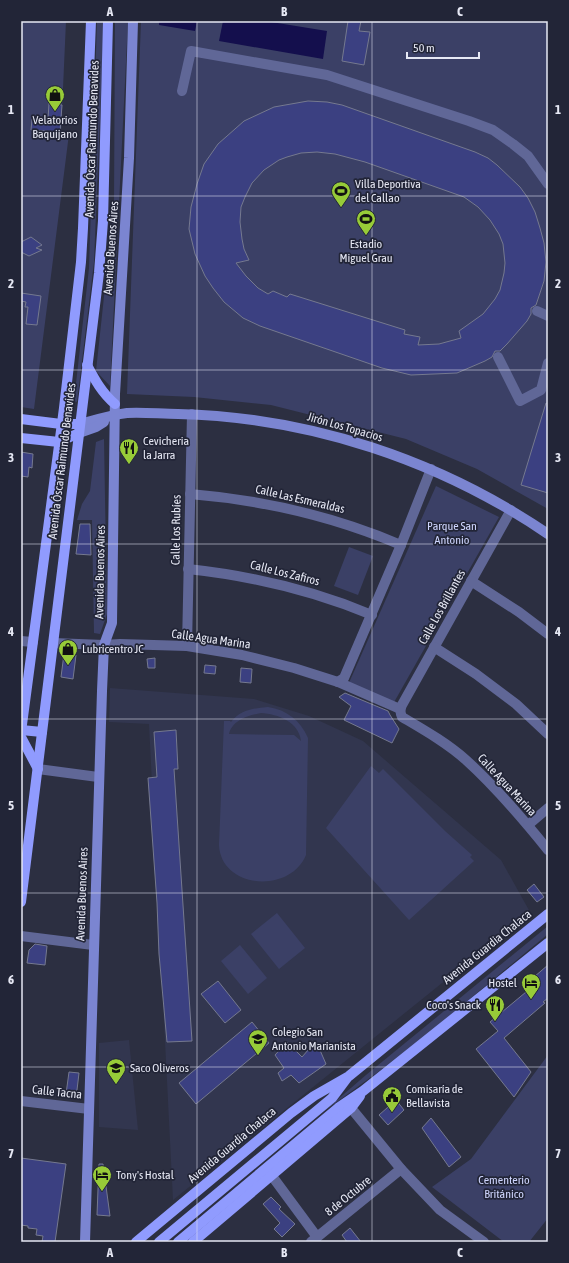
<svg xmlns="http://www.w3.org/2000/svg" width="569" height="1263" font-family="'Asap Condensed',sans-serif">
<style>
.built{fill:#32364f}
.green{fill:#3b4066;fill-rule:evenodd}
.water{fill:#140f4d}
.building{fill:#3b4081;stroke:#75798f;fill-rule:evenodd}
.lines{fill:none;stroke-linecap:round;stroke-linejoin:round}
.street{stroke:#606797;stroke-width:10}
.secondary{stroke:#7b85d1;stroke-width:10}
.primary{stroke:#909bfe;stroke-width:10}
.grid{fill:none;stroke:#e6e8f4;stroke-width:1;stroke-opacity:0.55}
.labels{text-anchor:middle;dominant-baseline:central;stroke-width:3.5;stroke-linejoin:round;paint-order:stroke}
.poi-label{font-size:12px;fill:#e6e8f4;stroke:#222537;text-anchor:start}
.street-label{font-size:12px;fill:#e6e8f4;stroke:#222537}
.park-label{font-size:12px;fill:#cfd6fe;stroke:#222537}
.neatline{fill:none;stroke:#e6e8f4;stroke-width:1.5}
.grid-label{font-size:13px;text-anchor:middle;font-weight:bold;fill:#e6e8f4}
</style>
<rect width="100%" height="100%" fill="#2c2f41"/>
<g class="built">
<path d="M110 688 254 699 309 716 363 741 501 860 530 912 173 1200 149 724 109 722Z"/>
<path d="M129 1040 138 1130 99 1127V1043Z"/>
</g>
<g class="green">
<path d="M21 21H66L61 133 69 134 34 409 21 407Z"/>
<path d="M97 21H104L94 262 77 402 74 401 89 268Z"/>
<path d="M115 21H128L110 386 96 371 114 204Z"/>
<path d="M141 21H548V509L477 469 406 439 271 405 194 397 127 394Z"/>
<path d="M104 439 107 614 100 634 94 633 92 520H77L82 504 90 491 96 442Z"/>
<path d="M436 486 499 517 393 704 348 685Z"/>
<path d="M349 547 373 556 358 595 334 586Z"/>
<path d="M268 707C287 710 300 720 308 738L306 855C290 894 221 889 219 845L224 721H230L231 722C240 710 254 708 268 707ZM261 713C278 714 299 722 301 741L294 735 229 734C232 720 249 715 261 713Z"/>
<path d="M371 766 379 773 383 769 445 831 472 855 470 857 474 861 409 920 326 828Z"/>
<path d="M277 913 305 948 279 969 251 934Z"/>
<path d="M548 926V934L430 1032 378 1072 323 1112 366 1075Z"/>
<path d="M240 945 267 978 248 994 221 961Z"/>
<path d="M548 1055V1218L529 1242H504L432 1187 471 1159Z"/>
</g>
<g class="water">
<path d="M159 21H197L195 31 159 25Z"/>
<path d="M223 21H265L327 31 323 59 219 41Z"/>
</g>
<g class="building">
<path d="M348 21H361L359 31 370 32 364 65 342 61Z"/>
<path d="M308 101 327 102 342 105 475 152 488 158 497 165 520 187 528 198 535 212 540 228 544 243 546 262 544 281 536 305 531 308V314L527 321 507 344 500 351H495L492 357 485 361 457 373 411 375 382 368 260 326 243 318 224 302 213 288 205 276 195 254 189 229 191 207 197 184 204 164 218 144 244 121 274 107ZM317 152 335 154 365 162 464 197 478 207 490 220 499 234 503 244 505 263 504 273 500 290 495 299 483 314 459 331 461 338 439 344 418 345 420 337 404 334 405 330 290 294 287 297 273 291 268 294 258 288 246 276 236 263 249 260 244 249 242 239 240 222 241 207 245 197 252 183 264 170 279 160 287 157 301 153Z"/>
<path d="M49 103 62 105 60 132 31 130 32 119 48 120Z"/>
<path d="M31 237 42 245 36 248 42 250 29 256 21 252V242Z"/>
<path d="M21 293 41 296 37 325 26 324 28 307H25L26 302 21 301Z"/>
<path d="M546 403 548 404V493L521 485Z"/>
<path d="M21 452 33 454 32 468 29 467 28 477 21 476Z"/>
<path d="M80 524H90L91 555 76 554Z"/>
<path d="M64 654 76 655 73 679 61 677Z"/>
<path d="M155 658V668H148L147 659Z"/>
<path d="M205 665 216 666 215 674 204 673Z"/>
<path d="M241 668 252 669 251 683 240 682Z"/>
<path d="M345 693 388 711 390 715 399 729 392 743 344 720 351 706 339 697Z"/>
<path d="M176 730 178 769H174L192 1041 167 1042 159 954 157 903 148 778 157 777 154 732Z"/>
<path d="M534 884 544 897 537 902 527 890Z"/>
<path d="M35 944 47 946 45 965 27 963 29 950Z"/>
<path d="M548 965V998L543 1002 545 1003 504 1038 531 1072 514 1097 476 1049 498 1031 490 1022 532 987 530 984 533 982 534 977Z"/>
<path d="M218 981 241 1010 225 1023 201 994Z"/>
<path d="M252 1022 269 1043 196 1104 179 1083Z"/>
<path d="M316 1041 326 1064 299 1083 291 1075 282 1081 278 1073 284 1068 275 1055 287 1042 302 1057Z"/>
<path d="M69 1072 79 1073 77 1090 72 1094H66Z"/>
<path d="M396 1100 404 1110 388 1125 379 1115Z"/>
<path d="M431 1118 461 1157 449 1167 422 1128Z"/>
<path d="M21 1158 66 1164 55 1242H42L43 1236 36 1235 37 1229 28 1228V1226L21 1225Z"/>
<path d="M99 1164H103L110 1216 97 1215Z"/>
<path d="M271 1197 281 1207 279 1209 295 1224 282 1237 274 1229 280 1223 263 1204Z"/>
<path d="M350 1228 361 1242H347L342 1235Z"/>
</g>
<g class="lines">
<g class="street">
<path d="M182 91 191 51 327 75 469 121 493 130 513 144 528 156 548 184"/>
<path d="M537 311 548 316"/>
<path d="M498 357 520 401 541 390 548 363"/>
<path d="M190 494C263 500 333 516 401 545"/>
<path d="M511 510 402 705C400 710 400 712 402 717 424 730 447 743 466 760 496 787 523 819 548 850"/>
<path d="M188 569C252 576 313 590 372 615"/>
<path d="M471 581 519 612 548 634"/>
<path d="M21 641 33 642"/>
<path d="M53 643 104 645 120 644 187 646 242 655 294 668 338 682 400 709"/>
<path d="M187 646 192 414"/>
<path d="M434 647 476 674 516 704 548 734"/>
<path d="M338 682 344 678 401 545 431 469"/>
<path d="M38 769 98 777"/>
<path d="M528 825 548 808"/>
<path d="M21 936 93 945"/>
<path d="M21 1101 89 1109"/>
<path d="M351 1108 401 1169 440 1210 484 1242"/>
<path d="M272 1176 317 1237"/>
<path d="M311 1242 401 1169"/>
</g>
<g class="secondary">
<path d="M80 424C95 420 111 415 127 413 144 412 161 414 178 414 310 417 439 460 548 534"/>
<path d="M79 433 96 427 104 422"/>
<path d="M85 1242 102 691 104 645 112 623 115 394 129 158 133 21"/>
</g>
<g class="primary">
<path d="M87 365C95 380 102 393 115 404"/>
<path d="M21 419 61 424H80"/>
<path d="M21 438 59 442 79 433"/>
<path d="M21 730 42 732"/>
<path d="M21 732 64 408 81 262 83 228 91 21"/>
<path d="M21 737 38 769"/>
<path d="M21 902 99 273 103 221 108 21"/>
<path d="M136 1242 291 1113 314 1096 349 1076 548 914"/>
<path d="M159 1242 332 1098 347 1078"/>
<path d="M178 1242 338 1108 363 1091 548 943"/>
<path d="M193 1242 351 1108 360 1096"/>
</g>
</g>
<path class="grid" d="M197 21V1242M372 21V1242M21 196H548M21 370H548M21 544H548M21 719H548M21 893H548M21 1067H548"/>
<defs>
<symbol id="shop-pin" viewBox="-11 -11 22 30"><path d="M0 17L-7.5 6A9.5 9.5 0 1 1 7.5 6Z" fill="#97cb38" stroke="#222537"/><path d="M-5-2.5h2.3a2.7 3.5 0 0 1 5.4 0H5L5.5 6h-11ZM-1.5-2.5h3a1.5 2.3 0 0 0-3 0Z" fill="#111"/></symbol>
<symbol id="stadium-pin" viewBox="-11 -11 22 30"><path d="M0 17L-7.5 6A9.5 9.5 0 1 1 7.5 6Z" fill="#97cb38" stroke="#222537"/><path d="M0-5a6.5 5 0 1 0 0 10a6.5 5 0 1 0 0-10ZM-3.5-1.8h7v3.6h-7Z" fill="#111"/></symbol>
<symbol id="restaurant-pin" viewBox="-11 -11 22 30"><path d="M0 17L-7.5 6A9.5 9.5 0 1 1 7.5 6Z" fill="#97cb38" stroke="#222537"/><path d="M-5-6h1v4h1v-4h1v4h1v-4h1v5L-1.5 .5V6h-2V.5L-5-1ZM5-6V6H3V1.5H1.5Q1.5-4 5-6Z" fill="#111"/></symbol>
<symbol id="hotel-pin" viewBox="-11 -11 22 30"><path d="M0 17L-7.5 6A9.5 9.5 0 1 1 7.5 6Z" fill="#97cb38" stroke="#222537"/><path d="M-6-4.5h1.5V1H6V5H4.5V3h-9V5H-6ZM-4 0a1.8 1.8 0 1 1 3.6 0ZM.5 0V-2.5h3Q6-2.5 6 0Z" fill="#111"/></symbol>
<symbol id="school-pin" viewBox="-11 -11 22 30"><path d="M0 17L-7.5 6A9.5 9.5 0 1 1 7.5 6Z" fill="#97cb38" stroke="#222537"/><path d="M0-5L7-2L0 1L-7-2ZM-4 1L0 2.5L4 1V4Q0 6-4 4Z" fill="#111"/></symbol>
<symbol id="university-pin" viewBox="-11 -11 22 30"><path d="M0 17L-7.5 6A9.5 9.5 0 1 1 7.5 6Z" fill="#97cb38" stroke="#222537"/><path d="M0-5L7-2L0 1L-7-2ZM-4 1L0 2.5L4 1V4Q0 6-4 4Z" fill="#111"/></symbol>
<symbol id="civic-pin" viewBox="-11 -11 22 30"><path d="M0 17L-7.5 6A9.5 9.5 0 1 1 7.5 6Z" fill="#97cb38" stroke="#222537"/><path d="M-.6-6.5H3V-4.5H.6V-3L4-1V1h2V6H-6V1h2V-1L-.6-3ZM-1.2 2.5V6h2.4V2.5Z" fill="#111"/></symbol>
</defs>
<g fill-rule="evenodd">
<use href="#shop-pin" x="44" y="84" width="22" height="30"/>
<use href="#stadium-pin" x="330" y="180" width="22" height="30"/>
<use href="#stadium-pin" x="355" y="208" width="22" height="30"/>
<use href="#restaurant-pin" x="118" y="437" width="22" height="30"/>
<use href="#shop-pin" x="57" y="638" width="22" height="30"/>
<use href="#hotel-pin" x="520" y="972" width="22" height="30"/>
<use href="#restaurant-pin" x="484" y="994" width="22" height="30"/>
<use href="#school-pin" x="247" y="1028" width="22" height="30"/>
<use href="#university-pin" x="105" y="1057" width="22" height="30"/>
<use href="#civic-pin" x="381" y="1085" width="22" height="30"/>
<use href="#hotel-pin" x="91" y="1164" width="22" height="30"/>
</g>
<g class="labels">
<g class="poi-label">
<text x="55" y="120" text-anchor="middle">Velatorios<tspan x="55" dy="14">Baquijano</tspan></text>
<text x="355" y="184">Villa Deportiva<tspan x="355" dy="14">del Callao</tspan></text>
<text x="366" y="244" text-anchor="middle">Estadio<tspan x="366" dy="14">Miguel Grau</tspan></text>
<text x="143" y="441">Cevicheria<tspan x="143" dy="14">la Jarra</tspan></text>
<text x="82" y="649">Lubricentro JC</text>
<text x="517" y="983" text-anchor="end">Hostel</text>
<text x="481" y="1005" text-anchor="end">Coco's Snack</text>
<text x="272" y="1032">Colegio San<tspan x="272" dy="14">Antonio Marianista</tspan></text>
<text x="130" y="1068">Saco Oliveros</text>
<text x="406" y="1089">Comisaría de<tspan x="406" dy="14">Bellavista</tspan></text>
<text x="116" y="1175">Tony's Hostal</text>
</g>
<g class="street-label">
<text transform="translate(92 139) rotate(-88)">Avenida Óscar Raimundo Benavides</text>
<text transform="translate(111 248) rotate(-86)">Avenida Buenos Aires</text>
<text transform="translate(345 427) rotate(16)">Jirón Los Topacios</text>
<text transform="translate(62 461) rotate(-83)">Avenida Óscar Raimundo Benavides</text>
<text transform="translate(300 499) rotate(13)">Calle Las Esmeraldas</text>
<text transform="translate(176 530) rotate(-89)">Calle Los Rubíes</text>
<text transform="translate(100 572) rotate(-89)">Avenida Buenos Aires</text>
<text transform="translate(285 573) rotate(14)">Calle Los Zafiros</text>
<text transform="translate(442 607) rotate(-61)">Calle Los Brillantes</text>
<text transform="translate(211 639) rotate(8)">Calle Agua Marina</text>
<text transform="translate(507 785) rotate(47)">Calle Agua Marina</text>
<text transform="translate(82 894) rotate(-88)">Avenida Buenos Aires</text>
<text transform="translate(487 947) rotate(-39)">Avenida Guardia Chalaca</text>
<text transform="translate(57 1092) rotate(6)">Calle Tacna</text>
<text transform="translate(232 1145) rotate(-40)">Avenida Guardia Chalaca</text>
<text transform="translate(348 1196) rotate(-39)">8 de Octubre</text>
</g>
<g class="park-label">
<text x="452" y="526">Parque San<tspan x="452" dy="14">Antonio</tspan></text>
<text x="504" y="1180">Cementerio<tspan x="504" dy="14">Británico</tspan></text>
</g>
</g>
<rect width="569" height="1263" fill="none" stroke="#222537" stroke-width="44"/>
<path d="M407 52v6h72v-6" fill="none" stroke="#e6e8f4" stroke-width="2"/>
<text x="413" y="52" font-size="12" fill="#e6e8f4" stroke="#222537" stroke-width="3" paint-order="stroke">50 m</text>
<rect x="22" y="22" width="525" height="1219" class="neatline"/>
<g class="grid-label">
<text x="110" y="16">A</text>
<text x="284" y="16">B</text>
<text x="460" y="16">C</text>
<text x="11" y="114">1</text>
<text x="558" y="114">1</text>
<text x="11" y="288">2</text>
<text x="558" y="288">2</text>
<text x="11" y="462">3</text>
<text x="558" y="462">3</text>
<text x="11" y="636">4</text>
<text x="558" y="636">4</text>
<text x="11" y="810">5</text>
<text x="558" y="810">5</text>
<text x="11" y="984">6</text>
<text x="558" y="984">6</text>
<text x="11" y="1158">7</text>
<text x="558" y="1158">7</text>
<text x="110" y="1257">A</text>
<text x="284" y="1257">B</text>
<text x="460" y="1257">C</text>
</g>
</svg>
